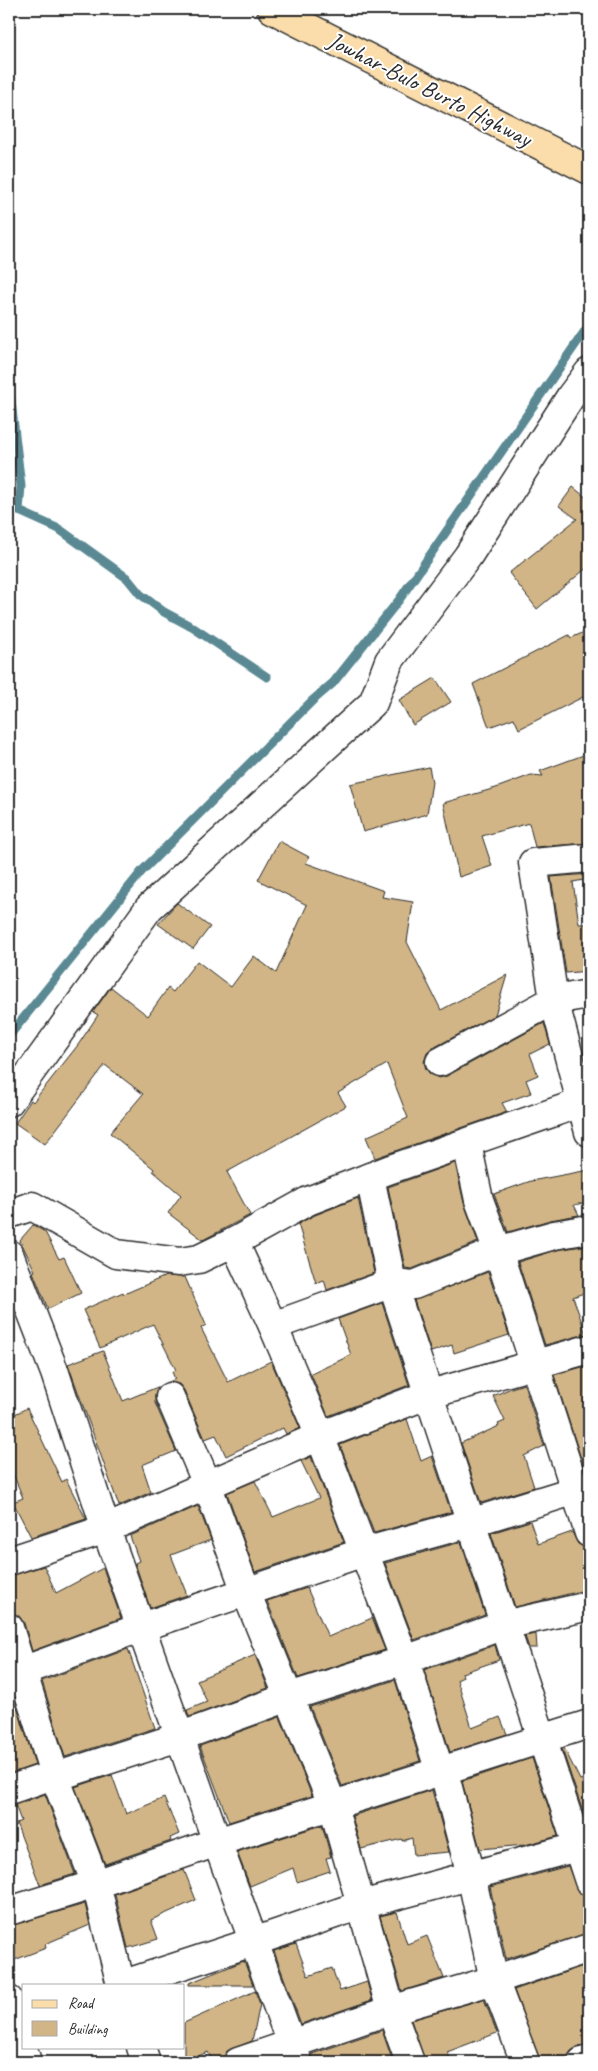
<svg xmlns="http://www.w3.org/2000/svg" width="598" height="2071" font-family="Caveat,sans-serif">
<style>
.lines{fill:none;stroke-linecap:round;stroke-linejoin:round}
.stream{stroke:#5a8993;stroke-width:9}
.building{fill:#d1b586;stroke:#2b2b2b}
.minor-casing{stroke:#2b2b2b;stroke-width:31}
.major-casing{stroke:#2b2b2b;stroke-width:31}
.minor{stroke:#fff;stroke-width:28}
.major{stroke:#faddab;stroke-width:28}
.labels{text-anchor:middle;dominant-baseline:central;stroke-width:4;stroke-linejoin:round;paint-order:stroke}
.street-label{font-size:24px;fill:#2b2b2b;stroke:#fff}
</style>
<rect width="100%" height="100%" fill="#fff"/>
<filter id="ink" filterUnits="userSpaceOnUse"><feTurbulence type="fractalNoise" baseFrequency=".02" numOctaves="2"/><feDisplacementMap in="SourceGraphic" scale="10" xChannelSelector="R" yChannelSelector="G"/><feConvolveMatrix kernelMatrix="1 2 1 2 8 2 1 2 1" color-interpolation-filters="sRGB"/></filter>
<g filter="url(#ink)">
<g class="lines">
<g class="stream">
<path d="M9 384 21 486 19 511"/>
<path d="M9 510 19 511 59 529 127 578 140 594 164 612 192 627 267 677"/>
<path d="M9 1036 142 871 312 701 333 683 399 600 589 325"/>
</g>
</g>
<g class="building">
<path d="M573 487 589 500V566L537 609 509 573 577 519 559 506Z"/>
<path d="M589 630V694L519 729 514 718 489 727 473 684 569 635 571 638Z"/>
<path d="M435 678 451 702 413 725 399 700Z"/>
<path d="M589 753V843L535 847 529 823 482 836 492 866 459 877 443 803 496 788 531 775 543 776 540 771Z"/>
<path d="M429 767 432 782 427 814 363 832 350 784Z"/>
<path d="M279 841 309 857 306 863 384 891 382 897 413 902 407 942 441 1010 507 975 495 1015 433 1048 427 1053 424 1062 426 1069 431 1075 439 1078 447 1076 544 1023 550 1044 530 1054 538 1075 526 1080 531 1093 502 1103 507 1112 375 1158 366 1137 408 1118 387 1064 338 1093 346 1106 227 1172 250 1215 203 1240 168 1213 181 1195 153 1171 154 1169 110 1133 143 1094 105 1065 45 1144 15 1123 31 1100 33 1102 78 1045 98 1015 93 1012 111 987 148 1016 168 988 173 992 197 961 231 987 254 956 276 973 307 905 258 880Z"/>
<path d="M589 874V879L573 882 579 924H589V971L566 973 551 877Z"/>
<path d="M177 903 210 927 193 949 158 924Z"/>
<path d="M455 1163 464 1203 478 1242 412 1269 405 1268 388 1187Z"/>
<path d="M589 1170V1202L574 1205 579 1215 550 1220 508 1232 494 1194 531 1181Z"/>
<path d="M358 1198 374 1273 327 1290 324 1280 316 1283 298 1224 315 1215Z"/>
<path d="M33 1225 45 1232 59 1259 64 1257 81 1293 48 1309 33 1272 35 1271 20 1240Z"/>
<path d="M589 1245V1291L573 1297 586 1334 545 1345 518 1262 557 1250Z"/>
<path d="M488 1272 509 1335 454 1353 452 1345 431 1352 414 1300Z"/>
<path d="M166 1276 185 1277 206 1325 201 1328 228 1382 271 1361 300 1428 286 1434 283 1428 226 1456 216 1435 205 1439 184 1390 179 1384 169 1382 175 1379 172 1372 176 1370 153 1324 100 1348 83 1310 123 1292 124 1294Z"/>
<path d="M382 1303 409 1385 328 1416 311 1374 351 1355 338 1319Z"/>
<path d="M103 1351 123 1401 160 1386 155 1395V1403L176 1451 142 1465 151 1492 119 1506 68 1364Z"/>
<path d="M589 1365V1471H585L554 1375Z"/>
<path d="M524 1384 544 1446 524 1456 534 1487 481 1503 461 1443 499 1426 498 1424 505 1421 493 1396 511 1388Z"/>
<path d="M27 1408 62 1482 66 1479 86 1519 31 1537 13 1502 23 1498 9 1464V1417Z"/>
<path d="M407 1419 421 1461 432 1456 451 1512 374 1533 340 1445Z"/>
<path d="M311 1457 344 1542 255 1572 227 1493 255 1481 273 1517 319 1498 301 1461Z"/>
<path d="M198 1506 211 1540 171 1555 187 1595 150 1608 135 1563 139 1561 130 1536Z"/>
<path d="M530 1521 538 1544 572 1532 578 1544 586 1548 589 1557V1589L515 1607 491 1533Z"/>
<path d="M461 1542 485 1615 414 1640 385 1563Z"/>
<path d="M44 1566 56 1593 103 1568 121 1618 32 1651 24 1623 19 1616 12 1613 9 1606V1576Z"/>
<path d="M307 1588 328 1637 372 1618 385 1650 298 1678 267 1601Z"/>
<path d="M536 1634 537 1648H529L525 1636Z"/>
<path d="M495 1645 499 1660 462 1673 463 1677 457 1680 472 1728 500 1717 507 1734 450 1752 424 1670Z"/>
<path d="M128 1649 155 1728 65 1757 42 1681Z"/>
<path d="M255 1655 268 1688 189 1717 187 1710 207 1702 197 1680Z"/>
<path d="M395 1680 420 1761 342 1786 310 1707Z"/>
<path d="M13 1693 35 1765 12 1773 9 1763V1695Z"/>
<path d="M280 1717 312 1796 229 1822 200 1746Z"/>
<path d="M564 1748 580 1780 589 1777V1827H588L562 1749Z"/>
<path d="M532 1758 558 1836 525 1845 480 1849 462 1781Z"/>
<path d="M112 1775 126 1814 164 1798 179 1834 170 1838 171 1841 105 1864 75 1787Z"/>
<path d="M432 1790 449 1852 414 1855 412 1838 402 1841V1839L361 1849 352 1816Z"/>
<path d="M45 1794 75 1874 40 1885 16 1823 21 1821 15 1805Z"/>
<path d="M322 1825 331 1857 326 1858 330 1871 297 1882 293 1868 250 1886 237 1852Z"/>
<path d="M568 1866 578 1892 589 1896V1933L506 1959 490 1887Z"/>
<path d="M184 1870 196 1900 151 1920 158 1939 128 1948 115 1894Z"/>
<path d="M85 1904 90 1925 45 1944 46 1948 9 1962V1926Z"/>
<path d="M397 1912 407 1944 427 1936 444 1978 402 1991 380 1916Z"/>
<path d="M296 1944 308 1976 332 1968 340 1991 367 1982 372 2000 301 2024 274 1951Z"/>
<path d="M244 1961 253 1985H189V1983Z"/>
<path d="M589 1964V2045L577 2047 571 2051 567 2057 553 2062H540L514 1990Z"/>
<path d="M255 1991 260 2004 252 2041 227 2051 223 2062H213L208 2052 184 2062V2023Z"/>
<path d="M484 1999 497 2033 447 2052 452 2062H425L411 2020Z"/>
<path d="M382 2030 393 2062H313L312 2054Z"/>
</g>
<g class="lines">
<defs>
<g id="minor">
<path d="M589 858 533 863 554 1000 589 1132"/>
<path d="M440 1062 554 1000 589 994"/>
<path d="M9 1102 149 908 373 703 389 661 468 556 571 396 589 372"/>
<path d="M467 1144 479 1200 498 1251 589 1533"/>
<path d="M370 1177 392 1283 589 1881"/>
<path d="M9 1214 32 1206 116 1254 179 1262 199 1259 234 1242 308 1201 388 1170 589 1100"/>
<path d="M234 1242 273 1326 320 1436 405 1660 440 1772 446 1780 471 1875 494 1980 525 2062"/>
<path d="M9 1254 55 1373 106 1529 217 1842 298 2062"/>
<path d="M273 1326 392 1283 414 1285 498 1251 554 1235 589 1229"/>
<path d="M170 1397 207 1484 246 1592 333 1806 391 2010 410 2062"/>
<path d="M9 1561 106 1529 320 1436 427 1395 589 1349"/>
<path d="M9 1628 55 1777 96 1884 121 1985"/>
<path d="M9 1676 142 1627 364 1552 470 1523 589 1486"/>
<path d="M9 1790 50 1776 55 1777 179 1737 289 1697 405 1660 504 1625 589 1606"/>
<path d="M9 1911 96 1884 217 1842 589 1724"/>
<path d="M121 1985 253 1942 361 1905 577 1847 589 1842"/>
<path d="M9 2000 27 2062"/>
<path d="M141 2047 146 2062"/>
<path d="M238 2062 391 2010 494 1980 589 1948"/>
<path d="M582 2062 589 2060"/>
</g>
<path id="major" d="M272 9 589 170"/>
</defs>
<use href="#minor" class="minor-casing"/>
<use href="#major" class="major-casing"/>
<use href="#minor" class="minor"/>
<use href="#major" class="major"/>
</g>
</g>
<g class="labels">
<g class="street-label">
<text transform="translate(430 89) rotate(27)">Jowhar-Bulo Burto Highway</text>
</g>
</g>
<rect width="598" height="2071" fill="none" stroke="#fff" stroke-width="30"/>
<rect x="15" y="15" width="568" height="2041" fill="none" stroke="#2b2b2b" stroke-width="2" filter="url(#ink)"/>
<rect x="22" y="1984" width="162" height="65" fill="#ffffff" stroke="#aaaaaa"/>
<rect x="32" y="2000" width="25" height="8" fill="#faddab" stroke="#aaaaaa"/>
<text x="68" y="2008" font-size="15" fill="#2b2b2b">Road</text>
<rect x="32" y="2021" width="25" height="15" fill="#d1b586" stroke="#aaaaaa"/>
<text x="68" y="2034" font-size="15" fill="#2b2b2b">Building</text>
</svg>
